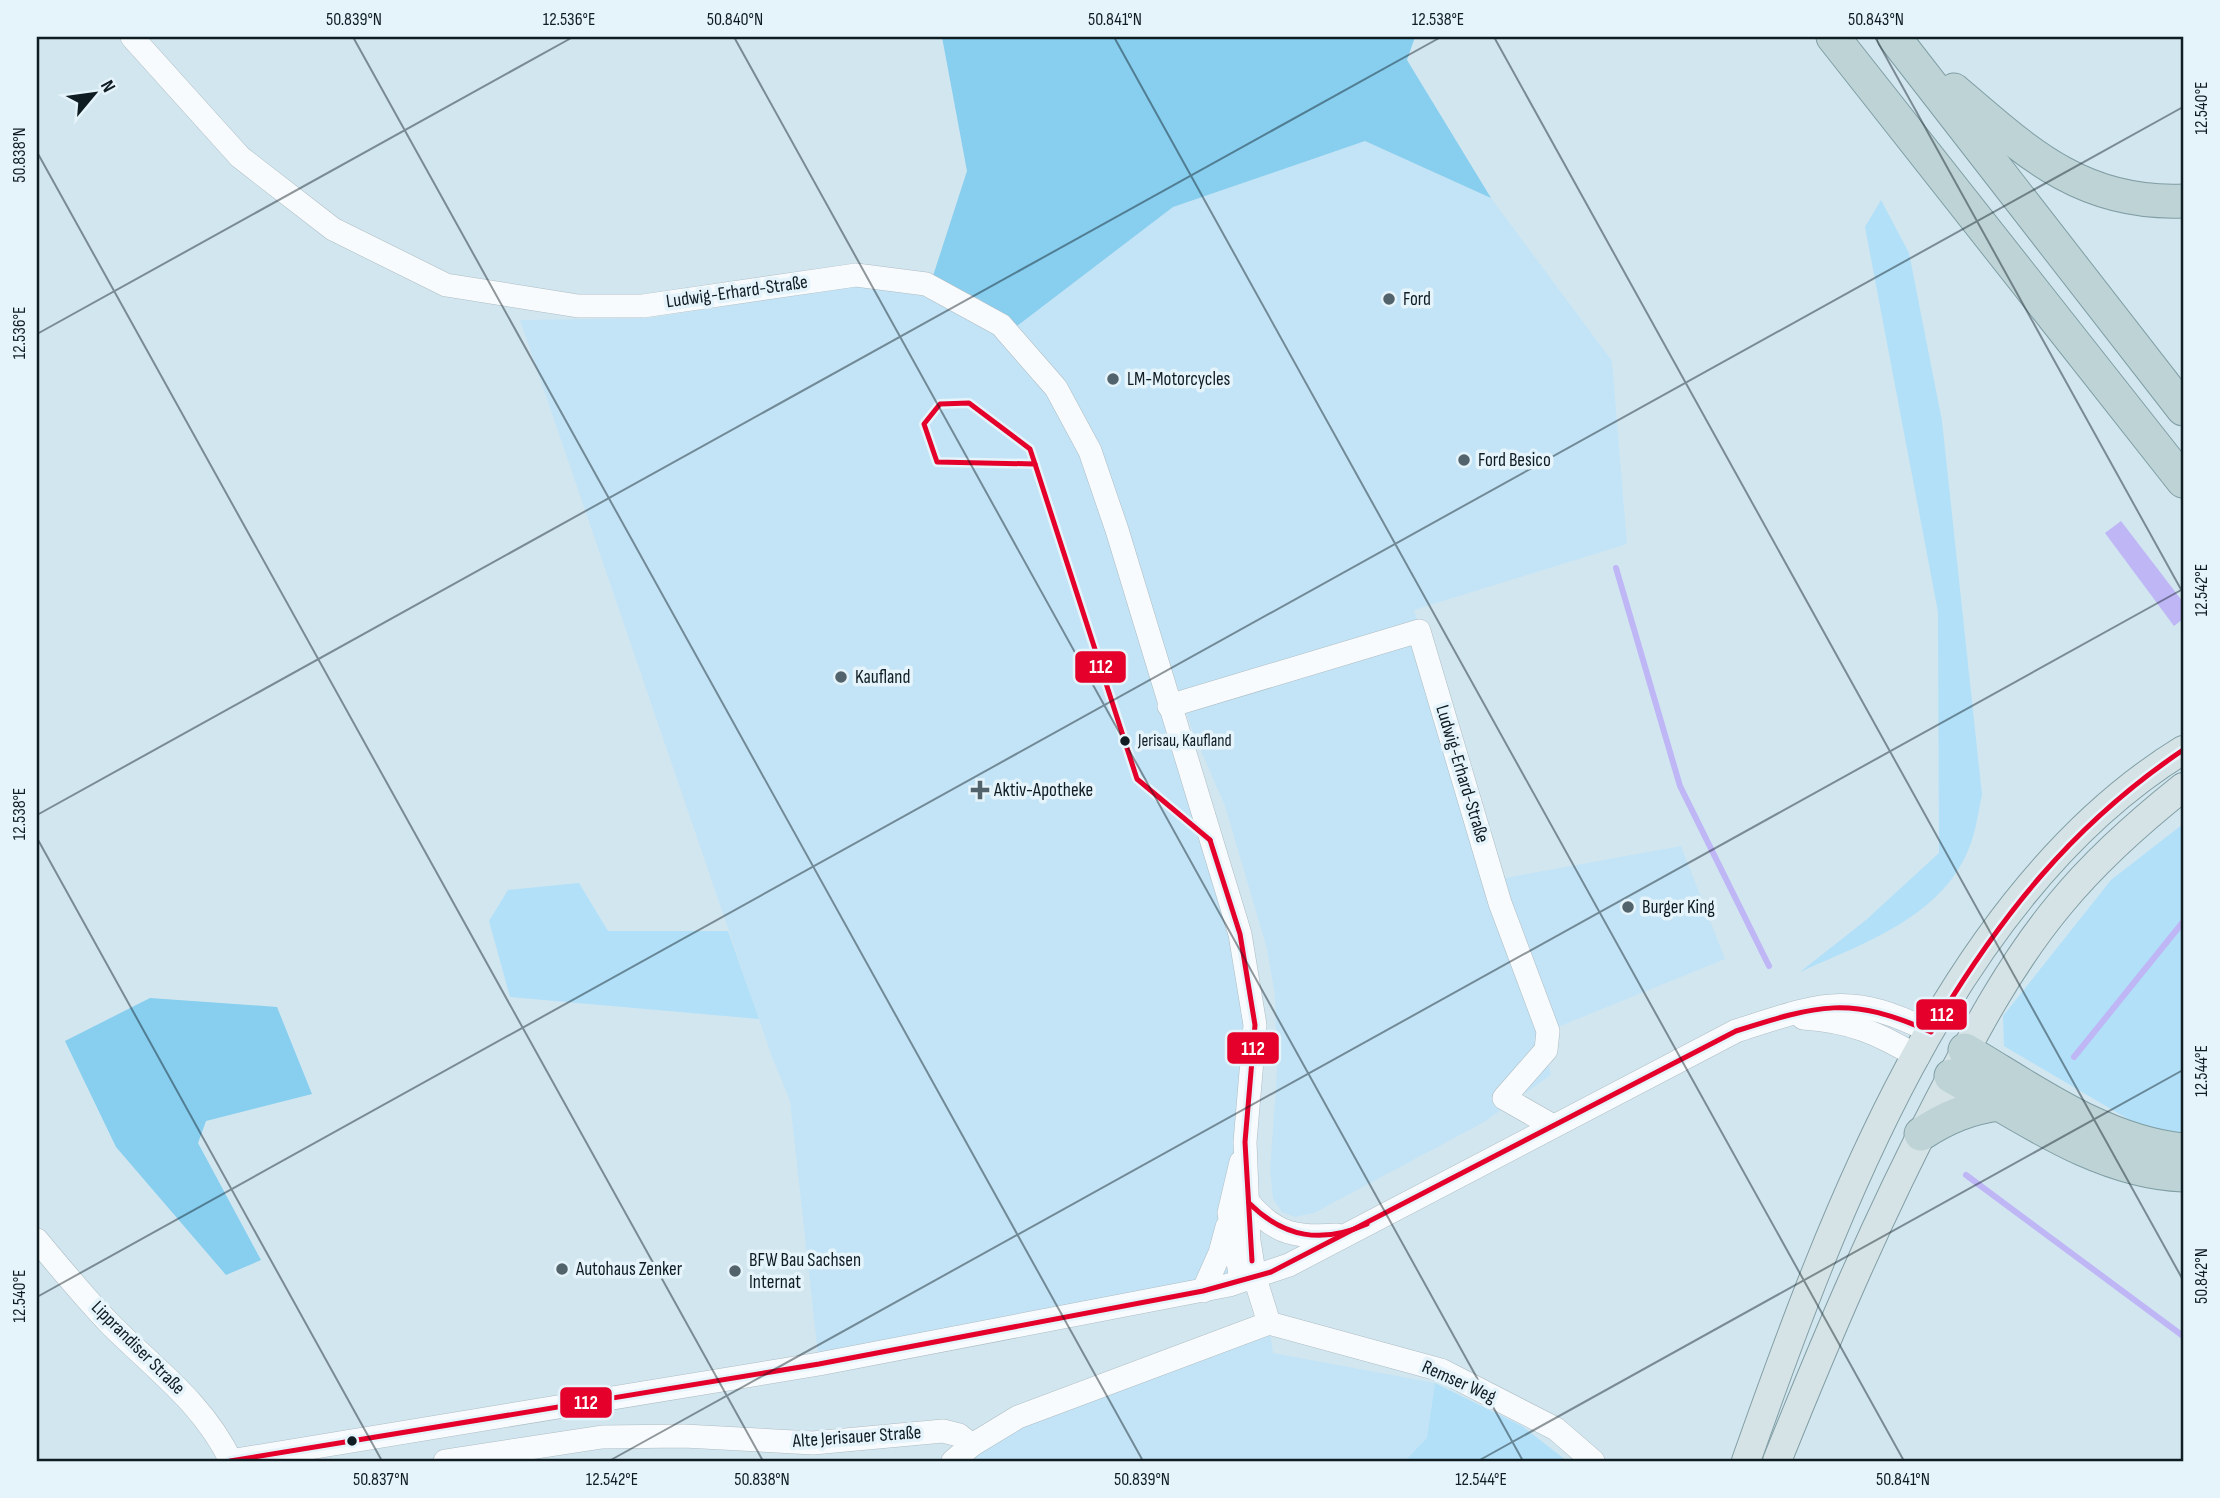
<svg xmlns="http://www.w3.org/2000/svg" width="2220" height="1498" font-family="'Sofia Sans Condensed',sans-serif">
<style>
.built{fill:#c3e4f6}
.green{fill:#b1e0f8}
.forest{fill:#87ceef}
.water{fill:#bfb6f6}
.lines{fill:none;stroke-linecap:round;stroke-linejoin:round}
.stream{stroke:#bfb6f6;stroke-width:6}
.minor-casing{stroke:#adbcc3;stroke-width:24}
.major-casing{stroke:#809ea4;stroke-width:30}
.highway-casing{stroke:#809ea4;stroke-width:35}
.minor{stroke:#f8fbfd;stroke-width:23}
.major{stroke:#d5e3e6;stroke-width:28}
.highway{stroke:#bdd3d6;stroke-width:33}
.bus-1-casing{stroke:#e5f3fa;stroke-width:10}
.bus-1{stroke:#e4002b;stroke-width:5}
.ticks{fill:none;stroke:#0f1d23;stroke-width:2;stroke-opacity:0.45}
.poi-dot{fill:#53636b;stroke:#e5f3fa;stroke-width:2.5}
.bus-dot{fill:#0f1d23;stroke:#e5f3fa;stroke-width:2.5}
.labels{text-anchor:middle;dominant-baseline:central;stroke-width:7;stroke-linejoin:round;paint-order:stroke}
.bus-label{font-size:17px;fill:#0f1d23;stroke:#e5f3fa;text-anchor:start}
.street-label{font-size:19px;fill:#0f1d23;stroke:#e5f3fa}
.poi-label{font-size:19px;fill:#0f1d23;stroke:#e5f3fa;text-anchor:start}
.line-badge{stroke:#e5f3fa;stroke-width:2.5}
.badge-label{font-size:19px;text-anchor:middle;font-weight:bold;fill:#fff}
.neatline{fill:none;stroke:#0f1d23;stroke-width:2.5}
.ticks-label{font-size:18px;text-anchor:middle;fill:#0f1d23}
</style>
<rect width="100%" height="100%" fill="#d2e6f0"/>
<g class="built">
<path d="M1365 141 1491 198 1612 361 1627 544 1414 610 1494 880 1681 846 1725 959 1548 1031 1546 1050 1551 1075 1484 1122 1314 1213 1295 1217 1282 1212 1273 1199 1270 1171 1277 1073 1275 996 1267 949 1225 806 1192 730 1124 528 1065 387 1017 326 1173 207Z"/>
<path d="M863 285 928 297 993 333 1049 395 1083 455 1240 934 1255 1278 819 1364 790 1101 772 1057 520 320 649 318Z"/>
<path d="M1269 1323 1273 1353 1435 1383 1427 1439 1405 1461H953L972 1445Z"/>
</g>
<g class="green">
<path d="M1881 200 1909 253 1942 421 1982 795C1978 812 1976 832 1969 848 1942 917 1862 944 1800 972L1866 920 1939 853 1938 612 1865 227Z"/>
<path d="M2183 824V1134L2150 1132 2004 1046 2003 1016 2111 880Z"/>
<path d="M579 883 608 931H728L759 1019 510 997 489 921 508 890Z"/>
<path d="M1435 1383 1522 1426 1567 1461H1405L1427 1438Z"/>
</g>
<g class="forest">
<path d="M942 37H1415L1407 60 1491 198 1365 141 1173 207 1017 326 979 299 932 279 967 171Z"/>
<path d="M150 998 277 1007 312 1094 206 1121 198 1143 261 1260 226 1275 116 1147 65 1041Z"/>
</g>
<path class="water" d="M2121 521 2183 602V619L2174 626 2105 533Z"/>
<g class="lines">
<g class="stream">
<path d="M1616 568 1680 786 1769 966"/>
<path d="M2074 1057 2183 922"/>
<path d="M1966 1175 2183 1336"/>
</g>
<defs>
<g id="minor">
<path d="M132 37 240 157 333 229 446 285 578 306H643L856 275 926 284 1001 325 1056 388 1090 451 1117 530 1240 934 1255 1025 1245 1142 1249 1241 1255 1278 1269 1323"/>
<path d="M1169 706 1419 631 1500 903 1548 1031 1546 1050 1504 1098 1553 1126"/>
<path d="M1803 1018C1850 1021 1878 1033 1918 1057"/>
<path d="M1241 1162 1229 1213 1241 1279"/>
<path d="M1249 1203C1276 1235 1298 1238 1337 1235"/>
<path d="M37 1240C61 1269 85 1298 111 1325 156 1370 203 1403 231 1461"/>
<path d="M1203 1291 1220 1253 1227 1227"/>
<path d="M230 1461 819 1364 1229 1285 1289 1265 1736 1031C1821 1004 1847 990 1931 1032"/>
<path d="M445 1461 602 1437 684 1436 813 1443 943 1431 959 1435 972 1445"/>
<path d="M953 1461 972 1445 1018 1417 1269 1323 1441 1370 1556 1429 1593 1461"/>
</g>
<g id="major">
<path d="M1746 1461C1833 1215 1950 893 2183 750"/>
<path d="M1777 1461C1826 1339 1877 1219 1938 1102 1974 1033 2010 964 2060 904 2096 860 2139 822 2183 787"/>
</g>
<g id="highway">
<path d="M1833 37 2183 481"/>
<path d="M1894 37 2183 409"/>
<path d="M1954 90C2026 152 2082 205 2183 201"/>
<path d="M1965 1050C2033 1090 2103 1142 2183 1150"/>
<path d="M1951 1076C2022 1116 2099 1172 2183 1175"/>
<path d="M1921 1134C1947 1117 1969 1108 2000 1104"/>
</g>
</defs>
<use href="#minor" class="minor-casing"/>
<use href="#major" class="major-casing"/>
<use href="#highway" class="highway-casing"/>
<use href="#minor" class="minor"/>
<use href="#major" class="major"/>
<use href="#highway" class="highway"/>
<defs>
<g id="bus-1">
<path d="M969 403 1030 449 1035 464 937 462 924 424 940 404Z"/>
<path d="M1035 464 1137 779 1210 840"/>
<path d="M1210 840 1240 934 1255 1025 1245 1142 1252 1261"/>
<path d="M1249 1203C1284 1238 1322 1244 1367 1224"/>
<path d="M230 1461 819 1364 1203 1291 1271 1272 1736 1031C1818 1005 1850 995 1931 1032 1999 917 2072 825 2183 750"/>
</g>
</defs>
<use href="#bus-1" class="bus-1-casing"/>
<use href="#bus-1" class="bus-1"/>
</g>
<path class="ticks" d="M353 37 1143 1461M734 37 1523 1461M1114 37 1904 1461M1494 37 2183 1280M1875 37 2183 593M37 152 763 1461M37 334 573 37M37 815 1441 37M37 838 382 1461M37 1297 2183 107M609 1461 2183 589M1478 1461 2183 1070"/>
<g class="poi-dot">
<circle cx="1389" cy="299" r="7"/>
<circle cx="1113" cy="379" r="7"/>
<circle cx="1464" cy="460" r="7"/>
<circle cx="841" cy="677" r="7"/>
<path d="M976.5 779.5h7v7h7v7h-7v7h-7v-7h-7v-7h7z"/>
<circle cx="1628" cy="907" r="7"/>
<circle cx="562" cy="1269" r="7"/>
<circle cx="735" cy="1271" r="7"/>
</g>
<g class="bus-dot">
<circle cx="1125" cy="741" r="6"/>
<circle cx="352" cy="1441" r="6"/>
</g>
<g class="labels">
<g class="bus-label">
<text x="1138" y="741">Jerisau, Kaufland</text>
</g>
<g class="street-label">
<text transform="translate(737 292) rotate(-8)">Ludwig-Erhard-Straße</text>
<text transform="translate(1462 774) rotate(73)">Ludwig-Erhard-Straße</text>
<text transform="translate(138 1348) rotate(45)">Lipprandiser Straße</text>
<text transform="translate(1459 1382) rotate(24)">Remser Weg</text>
<text transform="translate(857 1437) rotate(-4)">Alte Jerisauer Straße</text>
</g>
<g class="poi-label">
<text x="1403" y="299">Ford</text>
<text x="1127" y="379">LM-Motorcycles</text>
<text x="1478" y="460">Ford Besico</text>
<text x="855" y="677">Kaufland</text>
<text x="994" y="790">Aktiv-Apotheke</text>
<text x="1642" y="907">Burger King</text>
<text x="749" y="1260">BFW Bau Sachsen<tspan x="749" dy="22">Internat</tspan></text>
<text x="576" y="1269">Autohaus Zenker</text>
</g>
</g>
<g class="line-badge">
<rect x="1074" y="650" width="53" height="34" rx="7" fill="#e4002b"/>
<rect x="1915" y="998" width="53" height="33" rx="7" fill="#e4002b"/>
<rect x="1226" y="1031" width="54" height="34" rx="7" fill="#e4002b"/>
<rect x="559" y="1386" width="54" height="33" rx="7" fill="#e4002b"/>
</g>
<g class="badge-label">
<text x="1101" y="673">112</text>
<text x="1942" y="1021">112</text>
<text x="1253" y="1055">112</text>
<text x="586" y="1409">112</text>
</g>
<rect width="2220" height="1498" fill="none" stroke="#e5f3fa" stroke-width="77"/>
<g transform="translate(94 94) rotate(61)" stroke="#e5f3fa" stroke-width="5" paint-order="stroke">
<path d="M0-5L12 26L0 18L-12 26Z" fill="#0f1d23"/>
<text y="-10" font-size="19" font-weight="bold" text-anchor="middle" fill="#0f1d23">N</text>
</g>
<rect x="38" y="38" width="2144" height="1422" class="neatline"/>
<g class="ticks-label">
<text x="354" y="25">50.839°N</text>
<text x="569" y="25">12.536°E</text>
<text x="735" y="25">50.840°N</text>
<text x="1115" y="25">50.841°N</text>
<text x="1438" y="25">12.538°E</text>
<text x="1876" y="25">50.843°N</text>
<text transform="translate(2201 108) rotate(-90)" y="6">12.540°E</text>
<text transform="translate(19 155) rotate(-90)" y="6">50.838°N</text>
<text transform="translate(19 333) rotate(-90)" y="6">12.536°E</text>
<text transform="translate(2201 590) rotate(-90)" y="6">12.542°E</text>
<text transform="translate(19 814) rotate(-90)" y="6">12.538°E</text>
<text transform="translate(2201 1071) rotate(-90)" y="6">12.544°E</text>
<text transform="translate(2201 1276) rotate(-90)" y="6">50.842°N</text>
<text transform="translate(19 1296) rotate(-90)" y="6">12.540°E</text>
<text x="381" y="1485">50.837°N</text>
<text x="612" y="1485">12.542°E</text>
<text x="762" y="1485">50.838°N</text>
<text x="1142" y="1485">50.839°N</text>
<text x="1481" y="1485">12.544°E</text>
<text x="1903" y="1485">50.841°N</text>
</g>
</svg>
